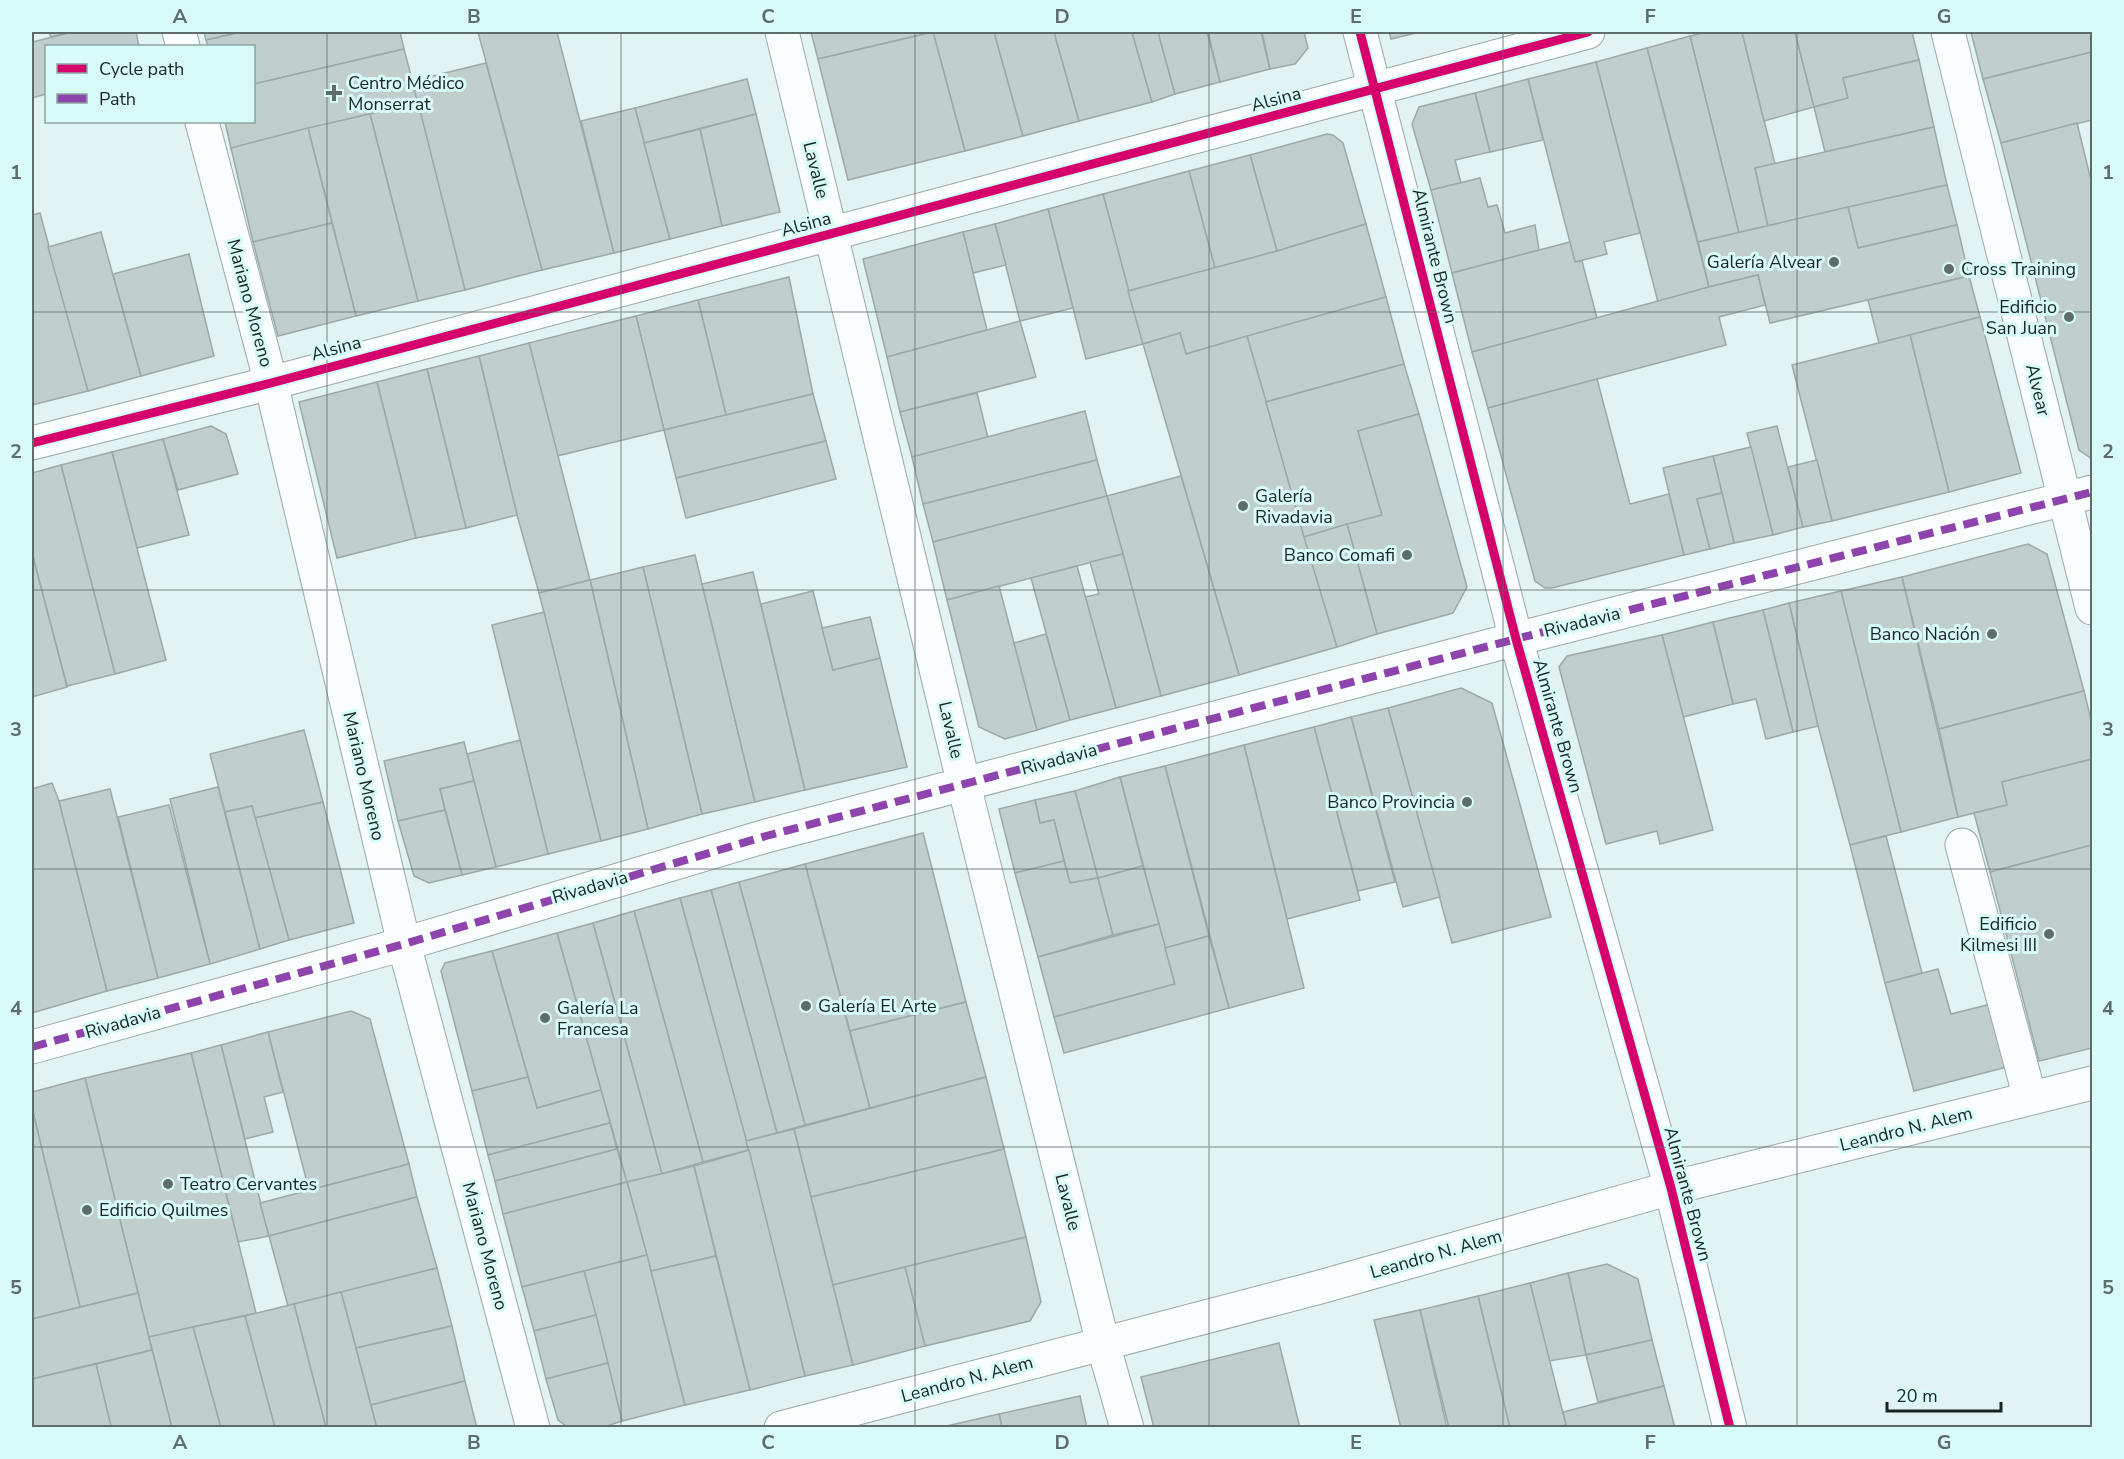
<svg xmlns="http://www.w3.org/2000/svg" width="2124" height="1459" font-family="'Nunito Sans',sans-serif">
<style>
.building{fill:#c0cecd;stroke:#9ca9a9;stroke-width:1.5}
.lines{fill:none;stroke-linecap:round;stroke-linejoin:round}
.minor-casing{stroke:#9aa8a7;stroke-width:35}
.minor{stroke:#fafdfd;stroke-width:33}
.quiet{stroke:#8e44ad;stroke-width:8;stroke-dasharray:15 8;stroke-linecap:butt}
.cycleway-casing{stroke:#d9fbf8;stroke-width:13}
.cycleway{stroke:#d6006c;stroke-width:9}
.grid{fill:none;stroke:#5e6d6c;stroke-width:1.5;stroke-opacity:0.55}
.poi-dot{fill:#5e6d6c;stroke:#d9fbf8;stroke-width:2}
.labels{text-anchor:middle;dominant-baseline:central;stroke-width:6;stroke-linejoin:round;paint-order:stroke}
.poi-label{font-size:18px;fill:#182524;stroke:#d9fbf8;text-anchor:start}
.street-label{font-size:18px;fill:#182524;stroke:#d9fbf8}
.neatline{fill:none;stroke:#5e6d6c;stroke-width:2}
.grid-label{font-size:20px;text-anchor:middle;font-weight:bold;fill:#5e6d6c}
</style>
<rect width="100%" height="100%" fill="#e1f3f2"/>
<g class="building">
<path d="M49 32H73L51 37Z"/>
<path d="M73 32H136L139 46H46V94L32 98V42Z"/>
<path d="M204 32H242L206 40Z"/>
<path d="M242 32H400L404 49 254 84V46H208L206 40Z"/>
<path d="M478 32H557L614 253 542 270Z"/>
<path d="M811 32H933L818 59Z"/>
<path d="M933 32H994L1023 136 965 151Z"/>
<path d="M933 32 965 151 848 180 818 59Z"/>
<path d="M994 32H1054L1079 121 1023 136Z"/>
<path d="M1054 32H1132L1152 102 1079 121Z"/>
<path d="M1132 32H1158L1175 94 1152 102Z"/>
<path d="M1158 32H1207L1220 82 1175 94Z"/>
<path d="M1208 32H1261L1270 69 1220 82Z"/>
<path d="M1262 32H1304L1308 48 1295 64 1270 69Z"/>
<path d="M1389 32H1420L1391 39Z"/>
<path d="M1707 32H1742L1775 164 1755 168 1768 226 1739 233 1690 36Z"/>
<path d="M1742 32H1795L1814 107 1764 121Z"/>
<path d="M1795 32H1912L1919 60 1843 78 1848 98 1814 107Z"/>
<path d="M1971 32H2092V52L1983 79Z"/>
<path d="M1690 36 1739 233 1698 242 1647 48Z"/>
<path d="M1647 48 1709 287 1658 302 1596 62Z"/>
<path d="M404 49 418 102 231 148 225 122H254V84Z"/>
<path d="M2092 52V120L2001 143 1983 79Z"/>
<path d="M1919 60 1934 127 1825 152 1814 107 1848 98 1843 78Z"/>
<path d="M1596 62 1640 233 1604 242 1607 254 1575 262 1528 79Z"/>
<path d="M486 63 542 270 465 290 412 81Z"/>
<path d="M747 79 756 114 644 143 635 108Z"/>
<path d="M1528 79 1543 140 1490 152 1475 93Z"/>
<path d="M1475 93 1490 152 1455 160 1461 183 1431 190 1412 124 1419 107Z"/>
<path d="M418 102 465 290 418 301 370 114Z"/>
<path d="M635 108 670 239 614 253 581 121Z"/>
<path d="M370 114 418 301 356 316 308 128Z"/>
<path d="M756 114 780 212 722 226 700 129Z"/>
<path d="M2077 123 2092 184V459L2079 450 2001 143Z"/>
<path d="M1934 127 1947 185 1768 226 1755 168Z"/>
<path d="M308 128 332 223 253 242 231 148Z"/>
<path d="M700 129 722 226 670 239 644 143Z"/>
<path d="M1327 134 1333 135 1343 143 1366 224 1277 251 1250 155Z"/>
<path d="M1250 155 1277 251 1215 268 1189 171Z"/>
<path d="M1189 171 1215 268 1128 291 1103 194Z"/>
<path d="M1480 178 1488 207 1497 205 1505 233 1535 225 1539 250 1452 273 1431 190Z"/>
<path d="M1947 185 1957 225 1858 248 1848 207Z"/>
<path d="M1103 194 1143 344 1086 359 1048 209Z"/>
<path d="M1848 207 1858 248 1957 225 1969 276 1770 323 1758 275 1709 287 1698 242Z"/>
<path d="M1048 209 1073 308 1020 321 995 224Z"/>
<path d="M40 213 88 391 32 405V215Z"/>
<path d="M332 223 356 316 278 336 253 242Z"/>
<path d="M995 224 1006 265 973 273 963 232Z"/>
<path d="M1366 224 1386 297 1186 354 1180 333 1143 344 1128 291 1277 251Z"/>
<path d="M101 232 141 376 88 391 48 247Z"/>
<path d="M963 232 987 330 887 357 863 259Z"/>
<path d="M1570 242 1575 262 1582 261 1597 318 1472 352 1452 273Z"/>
<path d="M189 254 214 356 141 376 113 274Z"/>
<path d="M1758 275 1765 305 1719 317 1726 345 1488 408 1472 352 1709 287Z"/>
<path d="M1969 276 1980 317 1879 343 1868 300Z"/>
<path d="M789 277 813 394 726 415 698 300Z"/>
<path d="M1386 297 1404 364 1266 402 1247 336Z"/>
<path d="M698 300 726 415 664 430 636 316Z"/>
<path d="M636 316 664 430 557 456 529 343Z"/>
<path d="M1980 317 2021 473 1949 492 1910 335Z"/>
<path d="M1020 321 1036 377 900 412 887 357Z"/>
<path d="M1180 333 1186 354 1247 336 1337 647 1239 675 1143 344Z"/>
<path d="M1910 335 1949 492 1832 521 1792 365Z"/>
<path d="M529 343 590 580 539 593 517 515 479 356Z"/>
<path d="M479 356 517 515 466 528 427 369Z"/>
<path d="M1404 364 1419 414 1358 431 1382 515 1304 537 1266 402Z"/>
<path d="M427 369 466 528 416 538 377 382Z"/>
<path d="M1597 379 1630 504 1669 494 1684 555 1552 588H1545L1535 581 1488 408Z"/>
<path d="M377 382 416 538 337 558 299 402Z"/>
<path d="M977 393 988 438 912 457 900 412Z"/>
<path d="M813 394 826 441 676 478 664 430Z"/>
<path d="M1085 411 1097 460 923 504 912 457Z"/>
<path d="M1419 414 1467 587 1453 613 1377 634 1347 524 1382 515 1358 431Z"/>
<path d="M211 426 226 434 238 474 178 490 163 439Z"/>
<path d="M1777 426 1803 527 1773 535 1747 433Z"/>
<path d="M163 439 189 535 137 548 112 452Z"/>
<path d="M826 441 836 479 686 518 676 478Z"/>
<path d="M1751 447 1773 535 1734 543 1713 456Z"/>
<path d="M112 452 166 660 115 674 61 465Z"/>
<path d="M1713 456 1722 493 1697 499 1710 549 1684 555 1663 468Z"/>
<path d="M1097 460 1107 496 933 542 923 504Z"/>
<path d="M1817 460 1832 521 1803 527 1788 467Z"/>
<path d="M61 465 115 674 67 686 32 553V473Z"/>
<path d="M1181 476 1239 675 1161 696 1107 496Z"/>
<path d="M1722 493 1734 543 1710 549 1697 499Z"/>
<path d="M1107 496 1123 554 947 600 933 542Z"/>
<path d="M1347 524 1377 634 1337 647 1304 537Z"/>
<path d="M2028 544 2047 554 2084 691 1939 729 1902 577Z"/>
<path d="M32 553 67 687 32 697Z"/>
<path d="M1123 554 1161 696 1116 708 1085 597 1099 594 1090 562Z"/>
<path d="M695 555 755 802 702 814 643 567Z"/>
<path d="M1077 566 1116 708 1070 720 1031 578Z"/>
<path d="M643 567 702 814 648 829 590 580Z"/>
<path d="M753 572 805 790 755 802 702 584Z"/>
<path d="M1902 577 1958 817 1901 832 1841 591Z"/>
<path d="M590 580 648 829 601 841 539 593Z"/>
<path d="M999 586 1037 730 1005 739 979 727 947 600Z"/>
<path d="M813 591 833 670 880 658 907 767 805 790 761 604Z"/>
<path d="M1841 591 1901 832 1850 845 1818 726 1789 603Z"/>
<path d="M1789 603 1818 726 1793 732 1763 610Z"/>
<path d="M1763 610 1793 732 1766 739 1756 699 1733 704 1713 622Z"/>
<path d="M544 612 601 841 548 854 492 625Z"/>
<path d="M870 617 880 658 833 670 822 628Z"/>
<path d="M1713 622 1733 704 1683 717 1662 635Z"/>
<path d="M1046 634 1070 720 1037 730 1014 643Z"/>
<path d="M1662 635 1713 830 1660 844 1657 831 1606 844 1559 667 1567 656Z"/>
<path d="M1461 688 1492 703 1551 917 1452 943 1388 708Z"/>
<path d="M2084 691 2092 724V759L2002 782 2007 805 1958 817 1939 729Z"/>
<path d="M1388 708 1440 897 1403 907 1351 717Z"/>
<path d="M1351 717 1395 882 1358 891 1314 727Z"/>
<path d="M1314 727 1360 900 1287 919 1244 745Z"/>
<path d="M304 730 323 802 255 818 252 806 225 812 210 754Z"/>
<path d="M520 740 548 854 496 867 467 754Z"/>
<path d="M464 742 474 781 440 789 445 810 398 821 384 761Z"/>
<path d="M1244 745 1304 988 1229 1008 1165 766Z"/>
<path d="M2092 759V845L1990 872 1974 813 2007 805 2002 782Z"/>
<path d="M1165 766 1209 936 1165 948 1120 777Z"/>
<path d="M1120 777 1143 866 1098 878 1075 791Z"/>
<path d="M474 781 496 867 462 875 440 789Z"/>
<path d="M52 783 59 801 107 991 32 1013V789Z"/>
<path d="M218 787 260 949 210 964 170 799Z"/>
<path d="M110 789 158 978 107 991 59 801Z"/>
<path d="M1075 791 1098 878 1070 883 1054 820 1040 823 1035 800Z"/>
<path d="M1035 800 1040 823 1054 820 1064 861 1015 873 999 809Z"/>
<path d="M323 802 354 923 289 940 255 818Z"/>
<path d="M169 805 210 964 158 978 118 817Z"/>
<path d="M252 806 289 940 260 949 225 812Z"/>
<path d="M445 810 462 875 429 883 414 876 398 821Z"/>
<path d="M923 833 966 1002 850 1031 805 864Z"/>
<path d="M1886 836 1922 973 1885 983 1850 845Z"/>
<path d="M2092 845V1048L2039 1061 1990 872Z"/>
<path d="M1064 861 1070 883 1098 878 1113 935 1038 957 1015 873Z"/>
<path d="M805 864 870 1108 805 1125 739 882Z"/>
<path d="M1143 866 1159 924 1113 935 1098 878Z"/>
<path d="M739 882 805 1125 777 1133 711 890Z"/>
<path d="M711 890 777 1133 746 1141 680 898Z"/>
<path d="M680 898 749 1150 703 1162 634 911Z"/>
<path d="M634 911 703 1162 662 1174 593 923Z"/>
<path d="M593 923 662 1174 627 1182 557 933Z"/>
<path d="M1159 924 1175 984 1054 1017 1038 957Z"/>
<path d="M557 933 601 1090 537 1108 492 951Z"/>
<path d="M1209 936 1229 1008 1064 1053 1054 1017 1175 984 1165 948Z"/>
<path d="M492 951 528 1077 472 1091 441 971 445 963Z"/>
<path d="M1938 969 1951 1014 1991 1004 2007 1067 1914 1091 1885 983Z"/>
<path d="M966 1002 986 1077 870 1108 850 1031Z"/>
<path d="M351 1011 370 1019 409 1164 309 1190 268 1032Z"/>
<path d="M268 1032 283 1092 264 1097 273 1132 245 1139 221 1045Z"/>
<path d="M221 1045 269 1236 238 1242 191 1053Z"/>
<path d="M191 1053 256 1313 149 1337 85 1078Z"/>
<path d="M528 1077 537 1108 601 1090 610 1123 488 1155 472 1091Z"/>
<path d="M986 1077 1004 1149 811 1197 794 1129Z"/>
<path d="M85 1078 138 1293 80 1307 32 1108V1092Z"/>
<path d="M32 1108 80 1307 32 1319Z"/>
<path d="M610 1123 617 1149 495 1181 488 1155Z"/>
<path d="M794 1129 853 1365 805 1376 746 1141Z"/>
<path d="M617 1149 627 1182 503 1214 495 1181Z"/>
<path d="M1004 1149 1026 1237 833 1285 811 1197Z"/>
<path d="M749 1150 805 1376 750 1390 694 1166Z"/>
<path d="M409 1164 417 1197 269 1236 260 1203Z"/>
<path d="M694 1166 716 1256 651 1271 627 1182Z"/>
<path d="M627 1182 647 1255 522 1287 503 1214Z"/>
<path d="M417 1197 437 1268 288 1306 269 1236Z"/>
<path d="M1026 1237 1041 1302 1030 1321 925 1346 905 1267Z"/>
<path d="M647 1255 685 1405 622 1421 584 1271Z"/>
<path d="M716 1256 750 1390 685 1405 651 1271Z"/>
<path d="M1607 1264 1638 1279 1652 1340 1586 1355 1568 1273Z"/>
<path d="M905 1267 925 1346 853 1365 833 1285Z"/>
<path d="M437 1268 452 1326 356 1348 341 1292Z"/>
<path d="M584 1271 596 1315 534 1331 522 1287Z"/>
<path d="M1568 1273 1586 1355 1549 1361 1530 1283Z"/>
<path d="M1530 1283 1566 1425 1554 1428H1510L1478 1296Z"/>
<path d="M341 1292 356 1348 377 1428H326L294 1304Z"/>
<path d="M138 1293 152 1350 32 1379V1319Z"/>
<path d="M1478 1296 1510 1428H1449L1420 1310Z"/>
<path d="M294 1304 326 1428H275L245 1316Z"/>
<path d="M1420 1310 1447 1428H1401L1374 1320Z"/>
<path d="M596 1315 608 1363 546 1379 534 1331Z"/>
<path d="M245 1316 275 1428H221L193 1327Z"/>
<path d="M452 1326 465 1381 371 1405 356 1348Z"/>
<path d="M193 1327 221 1428H172L149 1337Z"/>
<path d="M1652 1340 1664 1386 1598 1402 1586 1355Z"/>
<path d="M1279 1343 1300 1428H1154L1141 1377Z"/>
<path d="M152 1350 172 1428H111L96 1364Z"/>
<path d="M608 1363 622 1421 601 1428H569L558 1420 546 1379Z"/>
<path d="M96 1364 111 1426 32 1428V1379Z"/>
<path d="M465 1381 477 1428H377L371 1405Z"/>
<path d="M1664 1386 1675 1428H1567L1563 1412Z"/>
<path d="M1080 1396 1087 1428H1002L999 1414Z"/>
<path d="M999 1414 1002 1428H938Z"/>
</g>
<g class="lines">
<defs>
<g id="minor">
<path d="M179 32 183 46"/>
<path d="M782 32 964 785 1103 1344 1127 1428"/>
<path d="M1360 32 1516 639 1671 1188 1730 1428"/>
<path d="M1948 32 2092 608"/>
<path d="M202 122 271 383 404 944 533 1428"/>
<path d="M32 443 271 383 1588 32"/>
<path d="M1962 845 2030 1098"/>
<path d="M32 1047 404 944 766 836 1516 639 2092 492"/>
<path d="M781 1428 1320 1287 1671 1188 2092 1083"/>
</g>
</defs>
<use href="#minor" class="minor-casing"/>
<use href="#minor" class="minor"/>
<path class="quiet" d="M32 1047 404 944 766 836 1516 639 2092 492"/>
<defs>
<g id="cycleway">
<path d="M1360 32 1516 639 1671 1188 1730 1428"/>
<path d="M32 443 271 383 1588 32"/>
</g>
</defs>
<use href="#cycleway" class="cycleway-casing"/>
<use href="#cycleway" class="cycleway"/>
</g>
<path class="grid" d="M327 32V1428M621 32V1428M915 32V1428M1209 32V1428M1503 32V1428M1797 32V1428M32 312H2092M32 590H2092M32 869H2092M32 1147H2092"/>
<g class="poi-dot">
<path d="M331 84h6v6h6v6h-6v6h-6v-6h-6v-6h6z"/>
<circle cx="1834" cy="262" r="6"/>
<circle cx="1949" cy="269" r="6"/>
<circle cx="2069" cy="317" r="6"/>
<circle cx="1243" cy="506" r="6"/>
<circle cx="1407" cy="555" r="6"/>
<circle cx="1992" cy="634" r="6"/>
<circle cx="1467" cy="802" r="6"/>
<circle cx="2049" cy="934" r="6"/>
<circle cx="806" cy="1006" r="6"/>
<circle cx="545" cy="1018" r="6"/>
<circle cx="168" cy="1184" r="6"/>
<circle cx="87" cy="1210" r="6"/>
</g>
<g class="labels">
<g class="poi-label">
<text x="348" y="83">Centro Médico<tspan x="348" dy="21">Monserrat</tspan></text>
<text x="1822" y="262" text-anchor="end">Galería Alvear</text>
<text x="1961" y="269">Cross Training</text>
<text x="2057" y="307" text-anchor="end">Edificio<tspan x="2057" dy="21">San Juan</tspan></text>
<text x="1255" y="496">Galería<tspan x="1255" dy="21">Rivadavia</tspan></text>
<text x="1395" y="555" text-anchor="end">Banco Comafi</text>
<text x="1980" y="634" text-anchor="end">Banco Nación</text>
<text x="1455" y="802" text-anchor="end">Banco Provincia</text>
<text x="2037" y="924" text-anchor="end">Edificio<tspan x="2037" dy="21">Kilmesi III</tspan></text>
<text x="818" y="1006">Galería El Arte</text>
<text x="557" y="1008">Galería La<tspan x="557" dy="21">Francesa</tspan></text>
<text x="180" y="1184">Teatro Cervantes</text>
<text x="99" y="1210">Edificio Quilmes</text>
</g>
<g class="street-label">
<text transform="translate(1276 99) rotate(-15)">Alsina</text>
<text transform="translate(816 170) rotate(76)">Lavalle</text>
<text transform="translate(806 224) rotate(-15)">Alsina</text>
<text transform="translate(1435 256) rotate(76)">Almirante Brown</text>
<text transform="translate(250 303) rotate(75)">Mariano Moreno</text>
<text transform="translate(336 348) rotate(-15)">Alsina</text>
<text transform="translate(2038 390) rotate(76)">Alvear</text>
<text transform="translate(1582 622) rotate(-14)">Rivadavia</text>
<text transform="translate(1558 726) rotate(74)">Almirante Brown</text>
<text transform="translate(951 730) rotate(77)">Lavalle</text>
<text transform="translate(1059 759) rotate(-15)">Rivadavia</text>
<text transform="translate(364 776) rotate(77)">Mariano Moreno</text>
<text transform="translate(590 887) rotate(-16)">Rivadavia</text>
<text transform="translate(123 1022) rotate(-16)">Rivadavia</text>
<text transform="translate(1906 1129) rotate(-14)">Leandro N. Alem</text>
<text transform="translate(1688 1194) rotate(75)">Almirante Brown</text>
<text transform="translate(1068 1202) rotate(76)">Lavalle</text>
<text transform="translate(485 1246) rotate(75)">Mariano Moreno</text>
<text transform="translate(1436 1254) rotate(-16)">Leandro N. Alem</text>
<text transform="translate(967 1379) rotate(-15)">Leandro N. Alem</text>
</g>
</g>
<rect width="2124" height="1459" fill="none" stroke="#d9fbf8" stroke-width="66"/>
<rect x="45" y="45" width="210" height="78" fill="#d9fbf8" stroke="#8ca5a3" stroke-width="1.5"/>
<rect x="57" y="64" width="30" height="9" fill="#d6006c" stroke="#8ca5a3" stroke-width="1.5"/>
<text x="99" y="75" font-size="18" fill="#182524">Cycle path</text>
<rect x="57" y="94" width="30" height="9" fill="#8e44ad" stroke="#8ca5a3" stroke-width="1.5"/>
<text x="99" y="105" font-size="18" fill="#182524">Path</text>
<path d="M1887 1402v9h114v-9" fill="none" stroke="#182524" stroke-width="3"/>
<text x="1896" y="1402" font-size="18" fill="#182524" stroke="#d9fbf8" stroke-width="4.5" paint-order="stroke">20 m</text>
<rect x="33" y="33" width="2058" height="1393" class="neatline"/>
<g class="grid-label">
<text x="180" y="23">A</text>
<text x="474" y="23">B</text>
<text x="768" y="23">C</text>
<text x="1062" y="23">D</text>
<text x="1356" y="23">E</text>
<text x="1650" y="23">F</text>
<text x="1944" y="23">G</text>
<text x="16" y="179">1</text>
<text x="2108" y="179">1</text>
<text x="16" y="458">2</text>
<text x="2108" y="458">2</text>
<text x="16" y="736">3</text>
<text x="2108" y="736">3</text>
<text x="16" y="1015">4</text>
<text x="2108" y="1015">4</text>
<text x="16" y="1294">5</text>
<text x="2108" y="1294">5</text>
<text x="180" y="1449">A</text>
<text x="474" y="1449">B</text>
<text x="768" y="1449">C</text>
<text x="1062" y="1449">D</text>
<text x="1356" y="1449">E</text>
<text x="1650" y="1449">F</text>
<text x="1944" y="1449">G</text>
</g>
</svg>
